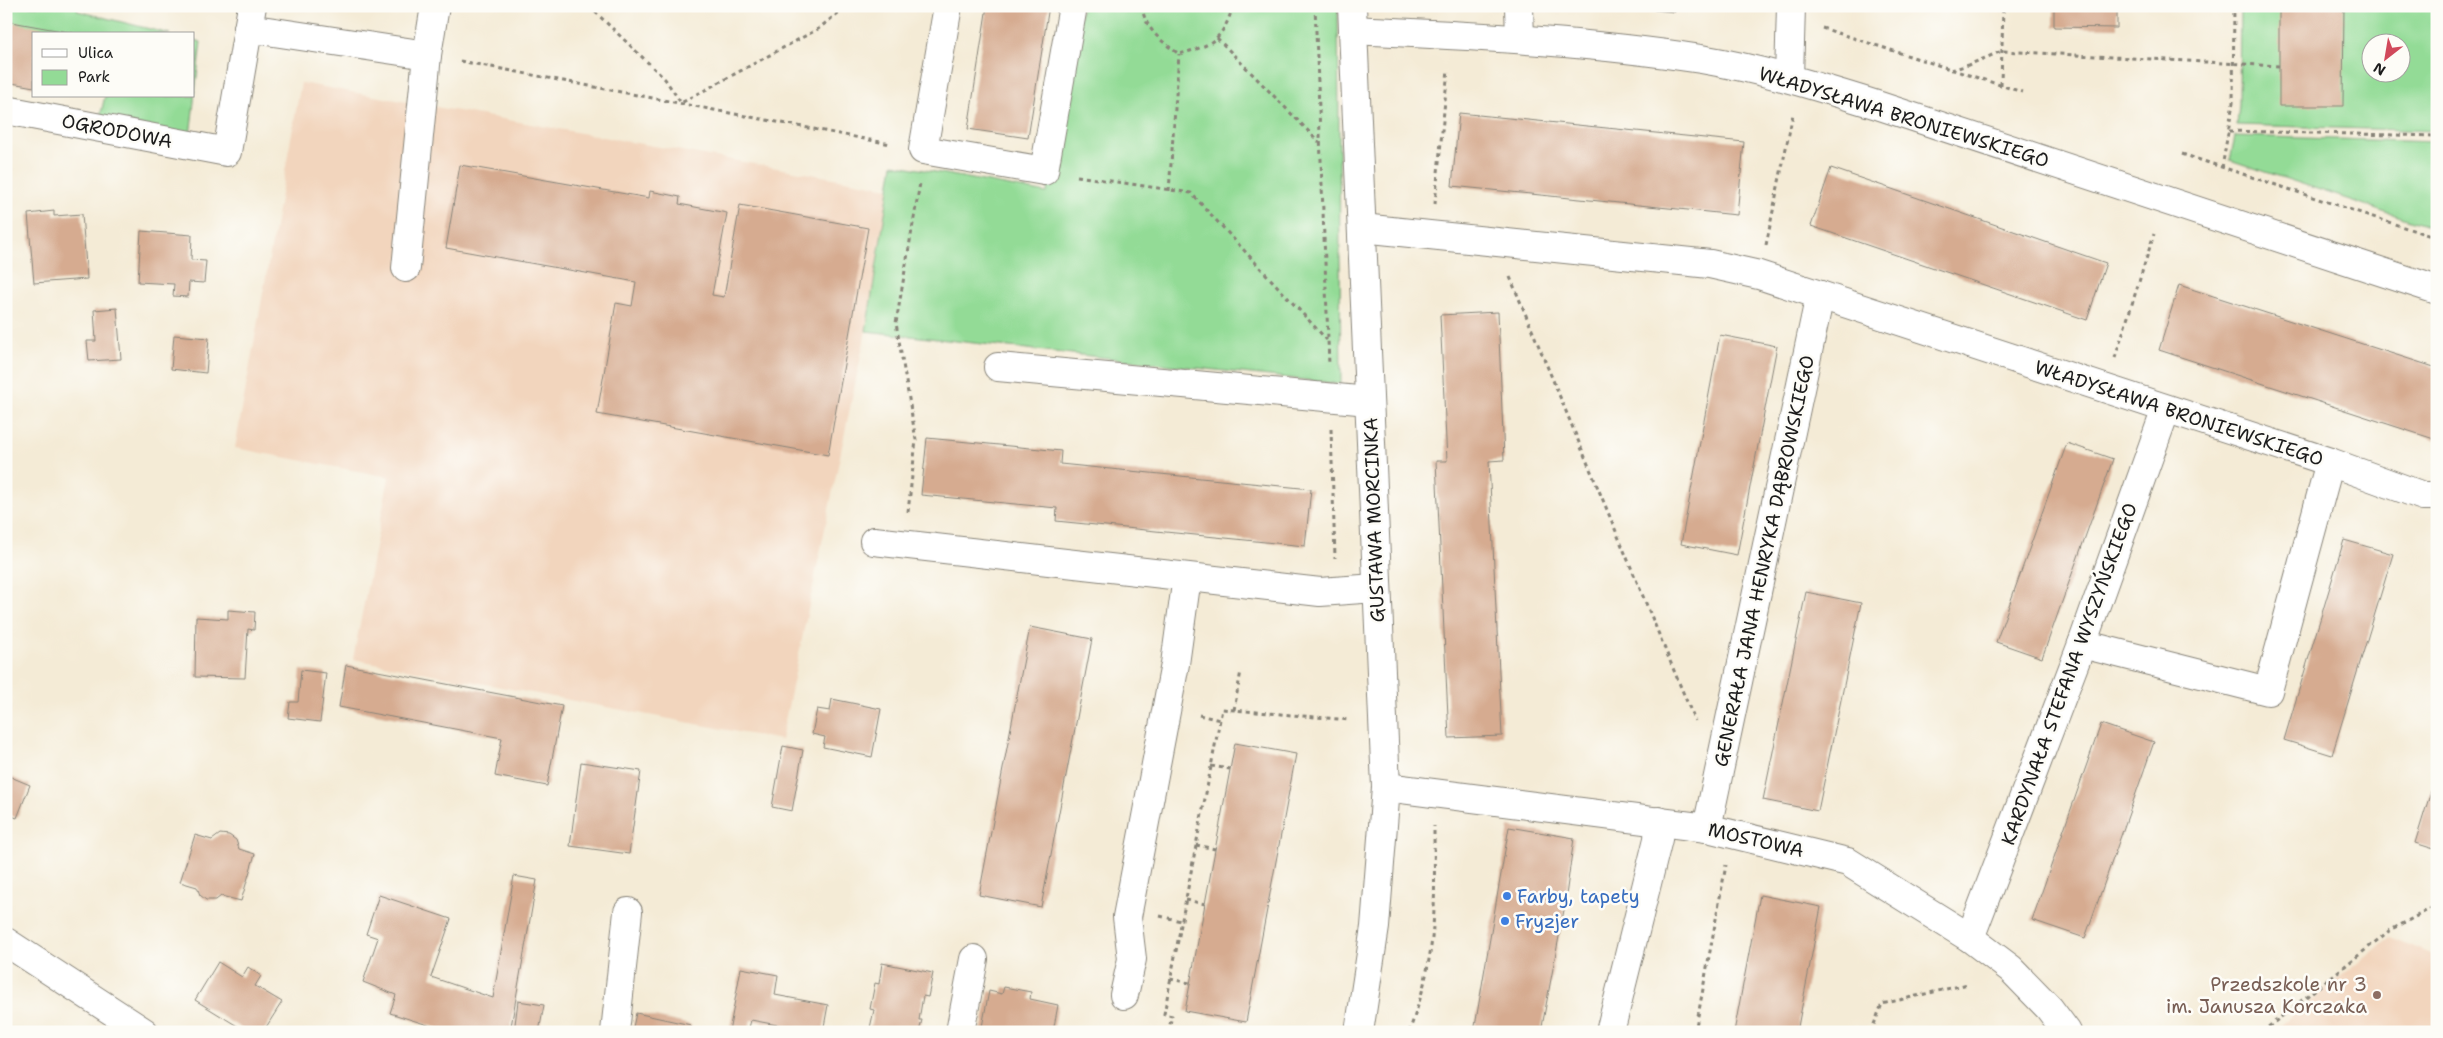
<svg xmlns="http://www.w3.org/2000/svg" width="2443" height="1038" font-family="'Shantell Sans',sans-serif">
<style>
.built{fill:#f2d5bd}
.green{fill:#93db96;stroke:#587c59;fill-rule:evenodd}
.building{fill:#d6ab90}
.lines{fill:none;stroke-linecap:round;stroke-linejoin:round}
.minor-casing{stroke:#888479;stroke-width:30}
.path{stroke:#888479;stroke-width:3;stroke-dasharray:4 4;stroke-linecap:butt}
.minor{stroke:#fff;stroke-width:28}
.shop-dot{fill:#3f7fe0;stroke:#fdfcf7;stroke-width:2}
.education-dot{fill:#8d6e63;stroke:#fdfcf7;stroke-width:2}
.labels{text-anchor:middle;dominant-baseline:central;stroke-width:5;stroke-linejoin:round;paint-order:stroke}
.street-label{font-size:19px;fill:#1c1c1c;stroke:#fdfcf7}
.shop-label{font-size:19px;fill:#366cbe;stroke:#fdfcf7;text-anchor:start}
.education-label{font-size:19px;fill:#785e54;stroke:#fdfcf7;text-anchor:end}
</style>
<rect width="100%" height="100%" fill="#fdfcf7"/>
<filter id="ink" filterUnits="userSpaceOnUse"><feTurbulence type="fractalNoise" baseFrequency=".02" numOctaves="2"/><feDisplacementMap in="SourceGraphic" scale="10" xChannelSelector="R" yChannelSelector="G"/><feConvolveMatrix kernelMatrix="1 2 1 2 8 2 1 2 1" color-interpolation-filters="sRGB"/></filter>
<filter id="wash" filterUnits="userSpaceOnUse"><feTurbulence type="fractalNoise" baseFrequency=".0096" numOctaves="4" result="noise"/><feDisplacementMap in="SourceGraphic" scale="20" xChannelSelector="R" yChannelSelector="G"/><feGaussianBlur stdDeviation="1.12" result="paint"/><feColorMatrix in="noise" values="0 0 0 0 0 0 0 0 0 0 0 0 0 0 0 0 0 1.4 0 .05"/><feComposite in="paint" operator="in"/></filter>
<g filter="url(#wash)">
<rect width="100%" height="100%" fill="#f4ebd6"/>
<g class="built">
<path d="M301 83 889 188 866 331 781 740 353 659 389 477 235 448Z"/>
<path d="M2390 937 2437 957V1032H2271Z"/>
</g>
<g class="green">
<path d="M6 6H77L78 11 170 34H34L6 29Z"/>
<path d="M1082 6H1338L1341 384 866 331 893 164 1047 193Z"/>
<path d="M2240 6H2437V131L2237 125 2239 104ZM2370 42H2400V72H2370Z"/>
<path d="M194 40 201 42 190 136 100 117 105 96H194Z"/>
<path d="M2235 136 2437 142V229L2230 160Z"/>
</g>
<g id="blocks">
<g class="building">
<path d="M987 6H1049L1028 138 968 129Z"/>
<path d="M1654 6H1676L1675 12 1654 10Z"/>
<path d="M2054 6H2117V28L2054 27Z"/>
<path d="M2279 6H2344L2343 106H2279Z"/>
<path d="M6 21 73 33 34 34V87L6 82Z"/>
<path d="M1459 113 1744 142 1737 215 1452 186Z"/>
<path d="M460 165 649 198 650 191 680 197 679 204 727 213 712 295 724 297 740 205 868 228 828 455 597 414 616 303 632 306 636 282 446 248Z"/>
<path d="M1831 168 2106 263 2087 320 1811 226Z"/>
<path d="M54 211V216L82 214 87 279 34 283 28 214Z"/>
<path d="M141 231 192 235 191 260 206 261 204 283 189 282 188 297 173 296 174 284 138 282Z"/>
<path d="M2179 285 2437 368V440L2159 350Z"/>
<path d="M117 308 121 359 89 361 87 341H96L94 310Z"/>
<path d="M1498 312 1504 460 1489 461 1502 736 1449 738 1436 461H1447L1440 315Z"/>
<path d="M174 335 209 338 206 373 171 369Z"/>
<path d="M1720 335 1777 346 1737 555 1681 544Z"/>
<path d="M927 438 1061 451 1060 464 1311 489 1305 546 1056 521 1057 508 921 495Z"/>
<path d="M2067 443 2113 459 2042 658 1996 642Z"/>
<path d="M2344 540 2393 554 2332 755 2284 740Z"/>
<path d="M1806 592 1861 603 1818 811 1763 800Z"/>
<path d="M228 610 255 612 254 630 248 629 245 678 195 677 196 617 228 619Z"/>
<path d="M1030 627 1092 639 1041 907 979 895Z"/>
<path d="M346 665 562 706 547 786 495 776 502 738 339 707Z"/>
<path d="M301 670 326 673 320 722 288 718 290 702H298Z"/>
<path d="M832 699 881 709 872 757 823 747 825 737 812 734 817 709 830 711Z"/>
<path d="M2101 724 2154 742 2085 938 2032 920Z"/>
<path d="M1235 743 1296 754 1246 1022 1185 1011Z"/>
<path d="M783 746 803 750 792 811 772 807Z"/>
<path d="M581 762 641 771 629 854 570 846Z"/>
<path d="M6 775 30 785 17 818 6 814Z"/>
<path d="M2436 775H2437V850L2415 843Z"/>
<path d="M1509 827 1574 838 1564 910 1541 1032H1474Z"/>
<path d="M220 834 229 835 236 840 239 849 255 854 241 901 221 896 216 900H206L200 895 197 887 180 882 195 835 212 840Z"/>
<path d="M514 876 537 880 510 1032H450L390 1013 396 995 363 982 378 938 366 934 379 895 451 919 431 977 493 998Z"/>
<path d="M1760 895 1821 907 1797 1032H1734Z"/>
<path d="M218 962 242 977 248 967 261 976 255 986 282 1002 263 1032H247L195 1000Z"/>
<path d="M882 963 933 973 928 997 923 996 919 1020H922L919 1032H893L870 1028 874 1010 870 1009 875 983 879 984Z"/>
<path d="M741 968 778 975 775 995 828 1005 823 1032H792L793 1028 751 1020 748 1032H729Z"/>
<path d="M1004 987 1031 992 1030 999 1058 1005 1053 1032H981L989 991 1002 994Z"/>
<path d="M518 1001 544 1005 539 1032H514Z"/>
<path d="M636 1013 691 1025 690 1032H632Z"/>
</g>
</g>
</g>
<g filter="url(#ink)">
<use href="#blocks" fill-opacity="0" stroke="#888479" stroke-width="1"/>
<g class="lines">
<defs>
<g id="minor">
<path d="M948 6 923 150 1044 171 1073 6"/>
<path d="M1352 6 1386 787 1375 927 1359 1032"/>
<path d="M1519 6 1520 39"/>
<path d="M248 28 427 55"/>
<path d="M1353 30C1469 36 1586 41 1701 59 1761 69 1819 87 1877 105L2437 290"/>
<path d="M1789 78 1791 6"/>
<path d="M6 110 227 152 252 6"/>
<path d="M1362 228 1710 264 1759 275 2330 462 2423 496H2437"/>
<path d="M406 268 427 55 435 6"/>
<path d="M998 367 1369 401"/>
<path d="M874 541 1320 592 1376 588"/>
<path d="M2082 644 2268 691 2330 462"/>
<path d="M1386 787 1707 828 1848 862 1970 938 2011 969 2049 1008 2067 1032"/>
<path d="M1707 828 1820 295"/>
<path d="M1970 938 2082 644 2166 409"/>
<path d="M6 942 144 1032"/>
<path d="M1124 995 1132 959 1127 917 1175 664 1187 577"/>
<path d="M615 1032 628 912"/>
<path d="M960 1032 974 959"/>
<path d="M1610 1032 1658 839 1659 821"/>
</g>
</defs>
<use href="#minor" class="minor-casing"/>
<g class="path">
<path d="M589 6 665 79 681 103 818 29 847 6"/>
<path d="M1142 6C1144 28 1162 42 1179 54 1212 46 1223 39 1233 6"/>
<path d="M1315 6 1329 365"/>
<path d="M1822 28 2022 92"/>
<path d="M1217 38 1320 143"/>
<path d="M460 61 891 144"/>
<path d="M1951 70 1968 65 2002 51 2279 66"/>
<path d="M2001 85 2003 6"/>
<path d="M2229 131 2437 136"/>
<path d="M2182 154 2437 238"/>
<path d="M2222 168 2233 103 2234 6"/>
<path d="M1077 176 1191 193 1327 340"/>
<path d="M1169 191 1179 54"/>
<path d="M1435 204 1448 69"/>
<path d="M1766 245 1793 114"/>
<path d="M1510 277 1695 721"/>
<path d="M2115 358 2154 234"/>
<path d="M1331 429 1335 558"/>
<path d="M908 512 916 440 896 323 920 183"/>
<path d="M1234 710 1241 671"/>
<path d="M1199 715 1220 720"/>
<path d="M1211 766 1230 769"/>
<path d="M1196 845 1215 849"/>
<path d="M1186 900 1205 904"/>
<path d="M1160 916 1181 921"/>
<path d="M1170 979 1190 983"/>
<path d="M1135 1027 1159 1032"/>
<path d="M1168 1032 1172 1016 1164 1014 1222 709 1350 720"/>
<path d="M1409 1032C1417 1010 1424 988 1428 965 1437 919 1434 872 1434 826"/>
<path d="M1695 1032 1726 865"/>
<path d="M1871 1032 1882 1004 1968 984"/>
<path d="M2262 1032 2389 931 2437 905"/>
</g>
<use href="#minor" class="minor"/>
</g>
</g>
<g class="shop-dot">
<circle cx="1507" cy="896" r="5"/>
<circle cx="1505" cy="921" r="5"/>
</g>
<circle class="education-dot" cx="2377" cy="995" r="5"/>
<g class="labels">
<g class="street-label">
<text transform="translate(1904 117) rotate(17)">WŁADYSŁAWA BRONIEWSKIEGO</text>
<text transform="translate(117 131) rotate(11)">OGRODOWA</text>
<text transform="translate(2179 413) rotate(18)">WŁADYSŁAWA BRONIEWSKIEGO</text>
<text transform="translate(1374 520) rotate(-92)">GUSTAWA MORCINKA</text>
<text transform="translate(1764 561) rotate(-78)">GENERAŁA JANA HENRYKA DĄBROWSKIEGO</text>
<text transform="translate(2069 674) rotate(-70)">KARDYNAŁA STEFANA WYSZYŃSKIEGO</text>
<text transform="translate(1756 840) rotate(13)">MOSTOWA</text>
</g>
<g class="shop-label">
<text x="1517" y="896">Farby, tapety</text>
<text x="1515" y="921">Fryzjer</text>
</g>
<g class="education-label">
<text x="2367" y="984">Przedszkole nr 3<tspan x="2367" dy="22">im. Janusza Korczaka</tspan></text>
</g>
</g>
<rect width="2443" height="1038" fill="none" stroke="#fdfcf7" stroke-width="25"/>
<rect x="32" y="32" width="162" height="65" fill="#fdfcf7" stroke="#a3a29f"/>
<rect x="42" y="49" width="25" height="8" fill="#ffffff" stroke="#a3a29f"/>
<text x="78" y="58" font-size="15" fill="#1c1c1c">Ulica</text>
<rect x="42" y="70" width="25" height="15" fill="#93db96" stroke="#a3a29f"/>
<text x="78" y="82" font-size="15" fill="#1c1c1c">Park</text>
<g transform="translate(2386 58) rotate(211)"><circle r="24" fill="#fdfcf7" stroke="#a3a29f"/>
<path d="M0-4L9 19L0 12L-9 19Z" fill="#d1495b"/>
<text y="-8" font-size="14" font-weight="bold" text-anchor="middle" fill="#1c1c1c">N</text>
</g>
</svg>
